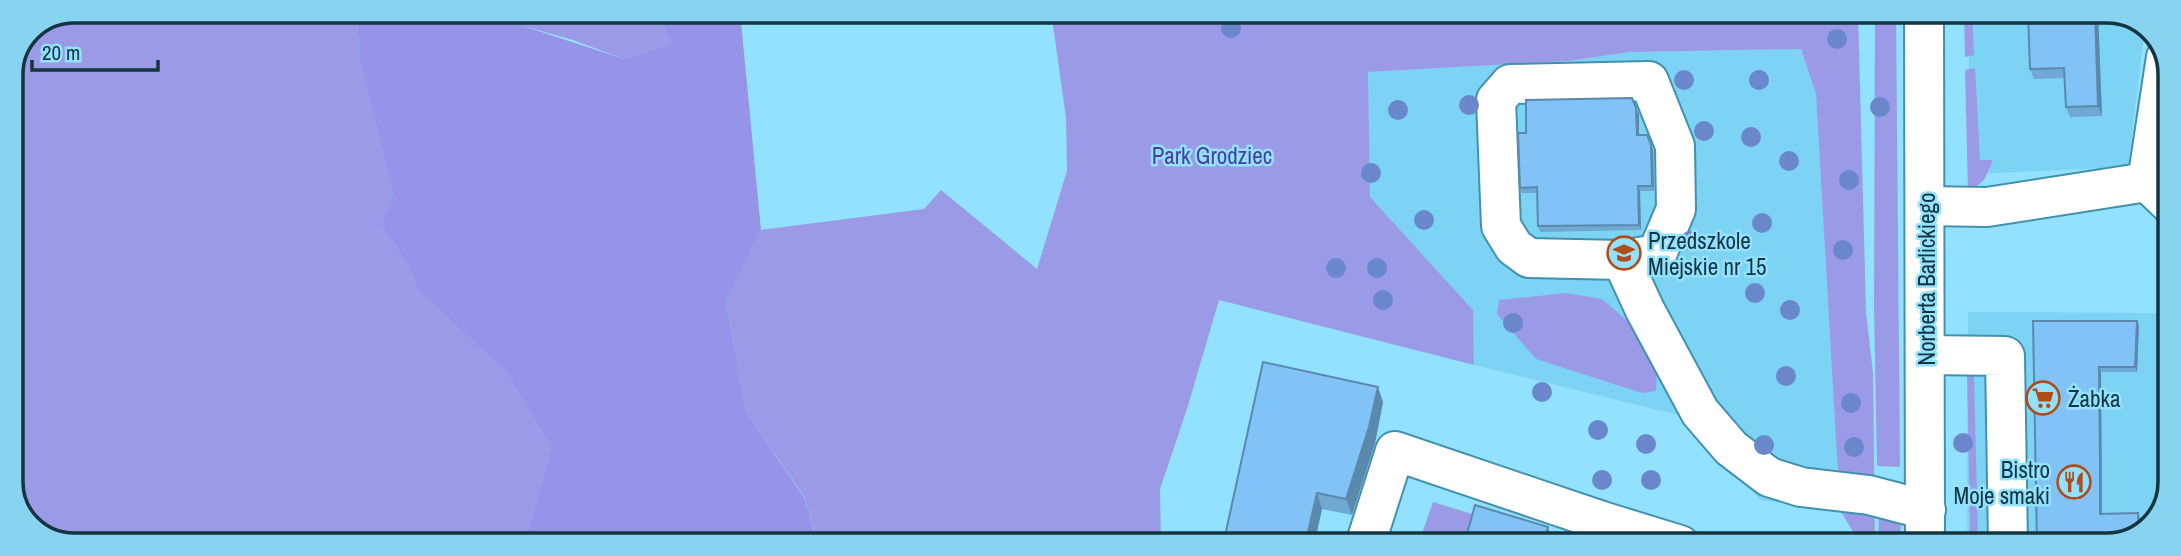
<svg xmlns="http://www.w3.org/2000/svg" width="2181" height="556" font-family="'Archivo Narrow',sans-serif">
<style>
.built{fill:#7cd3f4}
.green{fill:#9b9ae6}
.forest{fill:#9694e9}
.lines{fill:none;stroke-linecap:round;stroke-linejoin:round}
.minor-casing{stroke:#4291ad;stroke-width:42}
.minor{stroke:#fff;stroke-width:38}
.tree{fill:#6a87cb}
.wall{fill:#70a8d4}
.shaded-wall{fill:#5b88ad}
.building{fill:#82c3f7;stroke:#5b88ad;stroke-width:2}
.labels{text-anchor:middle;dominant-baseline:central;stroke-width:5;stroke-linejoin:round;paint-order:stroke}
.park-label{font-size:23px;fill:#4a3da0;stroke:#92e1ff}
.poi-label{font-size:23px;fill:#133540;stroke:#92e1ff;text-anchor:start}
.street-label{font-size:23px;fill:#133540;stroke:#92e1ff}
.rim{fill:none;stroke:#133540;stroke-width:3.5}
</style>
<rect width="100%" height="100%" fill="#92e1ff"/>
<g class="built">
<path d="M1968 12H2120L2145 27 2128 167 1970 174Z"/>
<path d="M1801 49 1816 94 1840 510 1760 500 1691 418 1474 365 1473 310 1370 197 1368 72 1568 61 1630 52Z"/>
<path d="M1968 312 2170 313 2169 495 2149 530 2108 545H1967Z"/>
</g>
<g class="green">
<path d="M74 11H357L359 57 393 195 381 225 408 266 419 292 505 371 551 448 524 544H61L26 524 11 490V73L29 29Z"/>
<path d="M516 11H660L669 44 624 59 573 40 523 26Z"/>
<path d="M1051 11 1858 12 1866 312 1873 373 1875 545H1861L1840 510 1816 94 1801 49 1630 52 1568 61 1368 72 1370 197 1473 310 1474 365 1219 300 1187 409 1160 489 1161 545H818L805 498 747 413 726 303 761 230 924 209 941 190 1037 269 1067 171 1066 118Z"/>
<path d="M1875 12H1896L1900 467 1877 466 1874 308Z"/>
<path d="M1964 12H1972L1974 55 1965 57Z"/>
<path d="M1975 68 1980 160H1993L1984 180 1968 193 1965 70Z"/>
<path d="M1566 293 1602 299 1630 323 1657 366 1656 391 1642 393 1536 359 1497 314 1499 300Z"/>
<path d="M1967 372 1974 377 1978 534H1970Z"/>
<path d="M1433 502 1475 515 1466 545H1418Z"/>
<path d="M1879 513 1891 514 1901 526 1899 545H1878Z"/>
</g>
<path class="forest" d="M357 11H516L523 26 624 59 669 44 660 11H740L761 230 726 303 747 413 805 499 818 545 524 544 551 448 505 371 419 292 408 266 381 225 393 195 359 57Z"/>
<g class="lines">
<defs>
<g id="minor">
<path d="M1924 12 1925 545"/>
<path d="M1649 81 1675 146 1676 209 1657 254 1622 260 1529 258 1514 247 1501 226 1496 100 1510 84Z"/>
<path d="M2147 182 2170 204"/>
<path d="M1926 206 1987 207 2147 182 2166 57"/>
<path d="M1622 260 1645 310 1700 412 1731 448 1769 477 1801 487 1869 495 1926 510"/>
<path d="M1926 355 2005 356 2008 545"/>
<path d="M1365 545 1395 451 1602 521 1680 545"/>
</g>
</defs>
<use href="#minor" class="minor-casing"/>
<use href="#minor" class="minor"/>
</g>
<g class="tree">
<circle cx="1231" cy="28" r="10"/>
<circle cx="1837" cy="39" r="10"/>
<circle cx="1684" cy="80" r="10"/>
<circle cx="1759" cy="80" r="10"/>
<circle cx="1469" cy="105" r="10"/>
<circle cx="1880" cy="107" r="10"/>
<circle cx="1398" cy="110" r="10"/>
<circle cx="1704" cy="131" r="10"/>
<circle cx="1751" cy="137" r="10"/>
<circle cx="1789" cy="161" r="10"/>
<circle cx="1371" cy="173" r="10"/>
<circle cx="1849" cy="180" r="10"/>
<circle cx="1424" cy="220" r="10"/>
<circle cx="1762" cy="223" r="10"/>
<circle cx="1690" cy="241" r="10"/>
<circle cx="1843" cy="250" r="10"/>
<circle cx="1336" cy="268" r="10"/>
<circle cx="1377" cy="268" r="10"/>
<circle cx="1755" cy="293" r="10"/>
<circle cx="1383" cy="300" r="10"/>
<circle cx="1790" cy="310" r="10"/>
<circle cx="1513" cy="323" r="10"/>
<circle cx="1786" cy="376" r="10"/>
<circle cx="1542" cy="392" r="10"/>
<circle cx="1851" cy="403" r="10"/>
<circle cx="1598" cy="430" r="10"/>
<circle cx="1963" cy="443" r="10"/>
<circle cx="1646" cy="444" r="10"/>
<circle cx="1764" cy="445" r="10"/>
<circle cx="1854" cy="447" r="10"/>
<circle cx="1602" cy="480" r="10"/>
<circle cx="1651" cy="480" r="10"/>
</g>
<g class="wall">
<path d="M2028 12H2098L2102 116 2070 117 2066 107 2065 78 2034 79 2030 69Z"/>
<path d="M1639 114V135L1653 150 1654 191H1640L1641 230 1540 232 1538 226 1537 193H1522L1520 188 1526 133Z"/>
<path d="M2033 321H2137L2139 326 2137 372H2101L2102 514 2138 513 2140 519 2108 545Z"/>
<path d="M1383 402 1375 443 1352 515 1322 509 1314 545H1223Z"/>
</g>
<g class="shaded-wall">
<path d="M2095 12H2098L2102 116 2098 106Z"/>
<path d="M1636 108 1639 114V140L1637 135Z"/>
<path d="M1651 145 1653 150 1654 191 1652 186Z"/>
<path d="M1638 186 1640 191 1641 230 1639 225Z"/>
<path d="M2137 321 2139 326 2137 372 2135 367Z"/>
<path d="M2099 367 2101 372 2102 520 2100 514Z"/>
<path d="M1378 387 1383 402 1375 443 1352 515 1346 499Z"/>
<path d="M1317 493 1322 509 1314 545H1305Z"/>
<path d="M2138 513 2140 519V533L2139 534Z"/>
<path d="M1548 527 1552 540 1551 545H1542Z"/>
</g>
<g class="building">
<path d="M2028 12H2095L2098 106 2066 107 2064 68 2030 69Z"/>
<path d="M1632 98 1636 108 1637 135H1647L1651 145 1652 186H1638L1639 225 1538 226 1537 187 1520 188 1518 133H1526V100Z"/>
<path d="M2033 321H2137L2135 367H2099L2100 463V514L2138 513 2139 534 2108 545H2037Z"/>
<path d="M1263 362 1378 387 1369 427 1346 499 1317 493 1305 545H1223Z"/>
<path d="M1475 505 1548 527 1542 545H1464Z"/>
</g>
<defs>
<symbol id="school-ring" viewBox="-11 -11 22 22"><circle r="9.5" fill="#92e1ff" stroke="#b04c18" stroke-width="1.5"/><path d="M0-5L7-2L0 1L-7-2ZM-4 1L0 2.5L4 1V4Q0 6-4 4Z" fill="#b04c18"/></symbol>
<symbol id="supermarket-ring" viewBox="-11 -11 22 22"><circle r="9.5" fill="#92e1ff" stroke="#b04c18" stroke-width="1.5"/><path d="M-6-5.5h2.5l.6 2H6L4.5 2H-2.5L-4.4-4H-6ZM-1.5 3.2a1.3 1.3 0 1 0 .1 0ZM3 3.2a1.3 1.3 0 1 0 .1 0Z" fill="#b04c18"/></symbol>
<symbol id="restaurant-ring" viewBox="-11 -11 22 22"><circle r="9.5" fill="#92e1ff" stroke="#b04c18" stroke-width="1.5"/><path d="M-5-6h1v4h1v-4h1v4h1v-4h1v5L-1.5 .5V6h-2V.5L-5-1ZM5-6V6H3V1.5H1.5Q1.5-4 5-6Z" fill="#b04c18"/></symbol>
</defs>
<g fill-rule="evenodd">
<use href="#school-ring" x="1605" y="234" width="38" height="38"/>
<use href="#supermarket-ring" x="2024" y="379" width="38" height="38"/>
<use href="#restaurant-ring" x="2055" y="463" width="38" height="38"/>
</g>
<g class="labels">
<g class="park-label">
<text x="1212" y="155">Park Grodziec</text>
</g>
<g class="poi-label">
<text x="1648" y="240">Przedszkole<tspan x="1648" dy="26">Miejskie nr 15</tspan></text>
<text x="2068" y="398">Żabka</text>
<text x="2050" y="469" text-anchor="end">Bistro<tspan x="2050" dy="26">Moje smaki</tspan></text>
</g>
<g class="street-label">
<text transform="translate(1926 279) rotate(-90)">Norberta Barlickiego</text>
</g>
</g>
<path d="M0 0H2181V556H0ZM74 23H2107A51 51 0 0 1 2158 74V482A51 51 0 0 1 2107 533H74A51 51 0 0 1 23 482V74A51 51 0 0 1 74 23Z" fill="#88d3f0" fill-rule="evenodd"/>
<path class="rim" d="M74 23H2107A51 51 0 0 1 2158 74V482A51 51 0 0 1 2107 533H74A51 51 0 0 1 23 482V74A51 51 0 0 1 74 23Z"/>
<path d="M32 60v10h126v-10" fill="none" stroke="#133540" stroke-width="3.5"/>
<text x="42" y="60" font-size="21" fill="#133540" stroke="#92e1ff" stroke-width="5" paint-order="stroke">20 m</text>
</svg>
